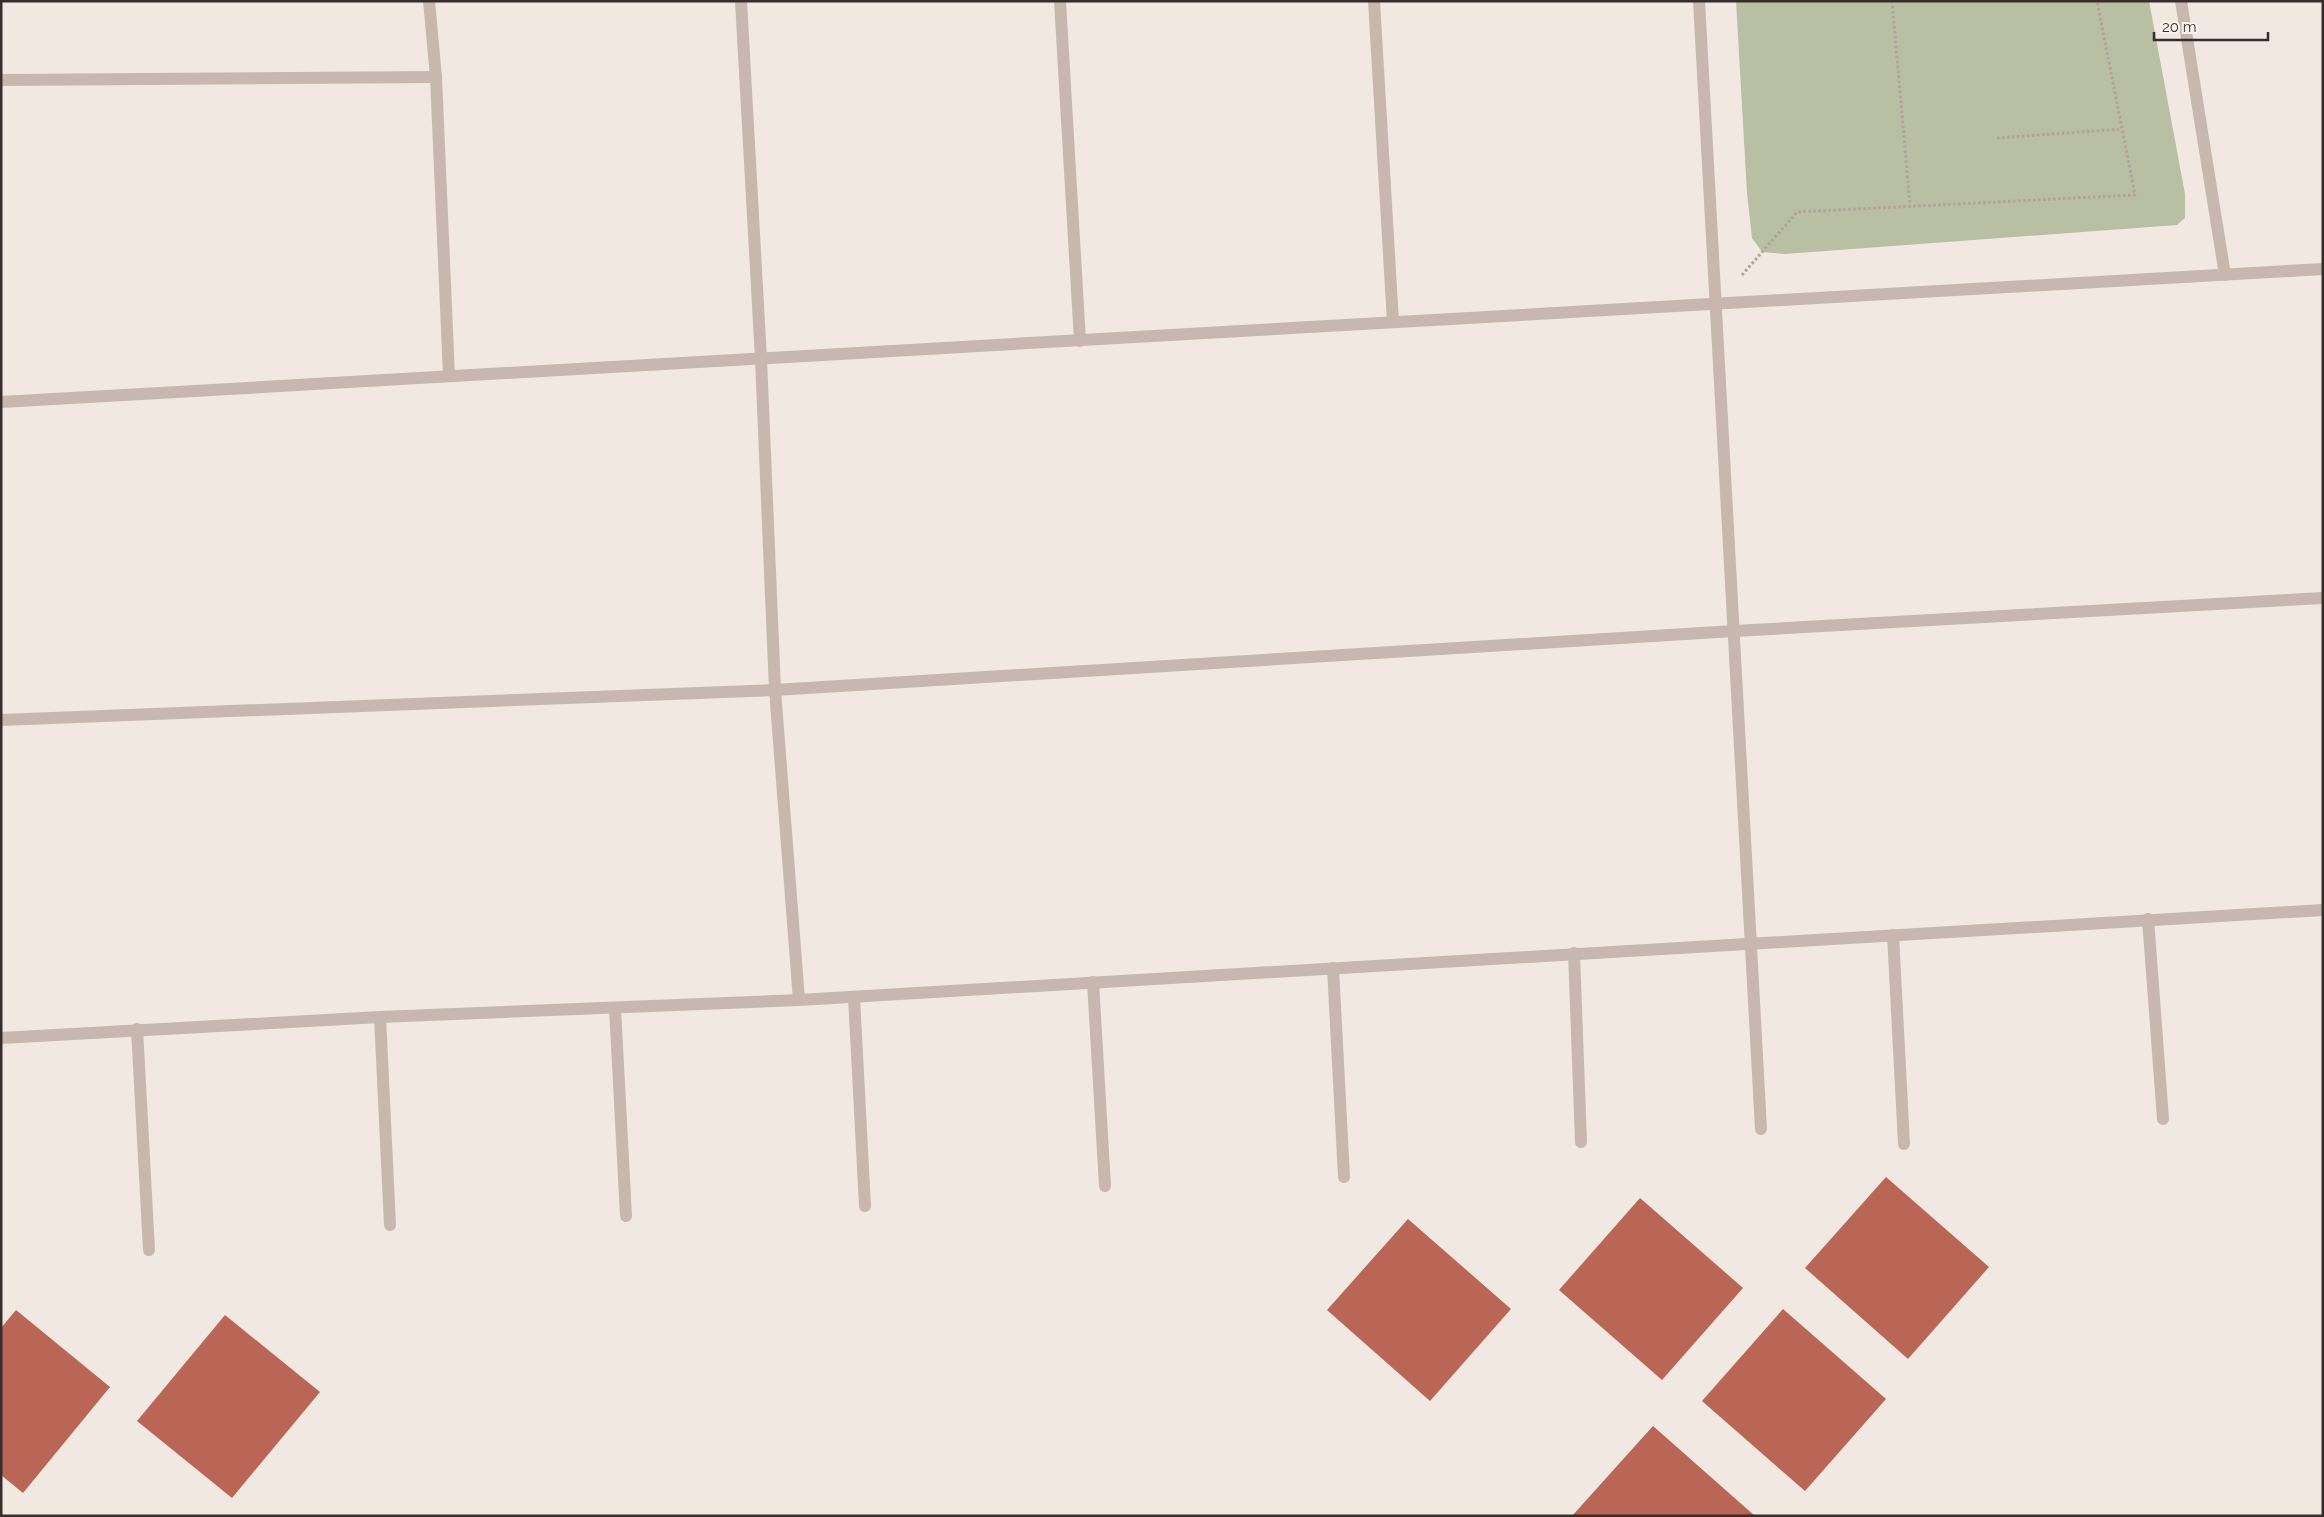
<svg xmlns="http://www.w3.org/2000/svg" width="2324" height="1517" font-family="Raleway,sans-serif">
<style>
.green{fill:#b8bfa2}
.building{fill:#b96657}
.lines{fill:none;stroke-linecap:round;stroke-linejoin:round}
.path{stroke:#b4a298;stroke-width:3;stroke-dasharray:2.5 2.5;stroke-linecap:butt}
.street{stroke:#c8b7ae;stroke-width:12}
</style>
<rect width="100%" height="100%" fill="#f1e8e1"/>
<path class="green" d="M1736 1H2149L2185 194V218L2177 225 1785 254 1762 252 1752 238 1747 193Z"/>
<g class="building">
<path d="M1886 1177 1989 1267 1908 1359 1805 1268Z"/>
<path d="M1640 1198 1743 1288 1662 1380 1559 1290Z"/>
<path d="M1408 1219 1511 1309 1430 1401 1327 1310Z"/>
<path d="M1783 1309 1886 1399 1805 1491 1702 1401Z"/>
<path d="M16 1310 110 1387 23 1493 1 1475V1328Z"/>
<path d="M225 1315 320 1392 232 1498 137 1421Z"/>
<path d="M1653 1426 1755 1516H1572Z"/>
</g>
<g class="lines">
<g class="path">
<path d="M1892 1 1910 205"/>
<path d="M1997 138 2122 129"/>
<path d="M1742 275 1797 212 2135 195 2097 1"/>
</g>
<g class="street">
<path d="M429 1 436 77 449 376"/>
<path d="M741 1 761 359 775 690 799 1000"/>
<path d="M1060 1 1080 341"/>
<path d="M1374 1 1393 322"/>
<path d="M1699 1 1761 1129"/>
<path d="M2181 1 2225 275"/>
<path d="M1 80 436 77"/>
<path d="M1 402 2323 269"/>
<path d="M1 720 775 690 1734 631 2323 598"/>
<path d="M2148 919 2163 1119"/>
<path d="M1893 935 1904 1144"/>
<path d="M1574 953 1581 1142"/>
<path d="M1333 968 1344 1177"/>
<path d="M1093 982 1105 1186"/>
<path d="M854 997 865 1206"/>
<path d="M615 1008 626 1216"/>
<path d="M380 1017 390 1225"/>
<path d="M137 1029 149 1250"/>
<path d="M1 1038 380 1017 799 1000 2323 910"/>
</g>
</g>
<rect width="2324" height="1517" fill="none" stroke="#372e2c" stroke-width="5"/>
<path d="M2154 32v8h114v-8" fill="none" stroke="#372e2c" stroke-width="2.5"/>
<text x="2162" y="32" font-size="15" fill="#372e2c" stroke="#f9f2ed" stroke-width="4" paint-order="stroke">20 m</text>
</svg>
